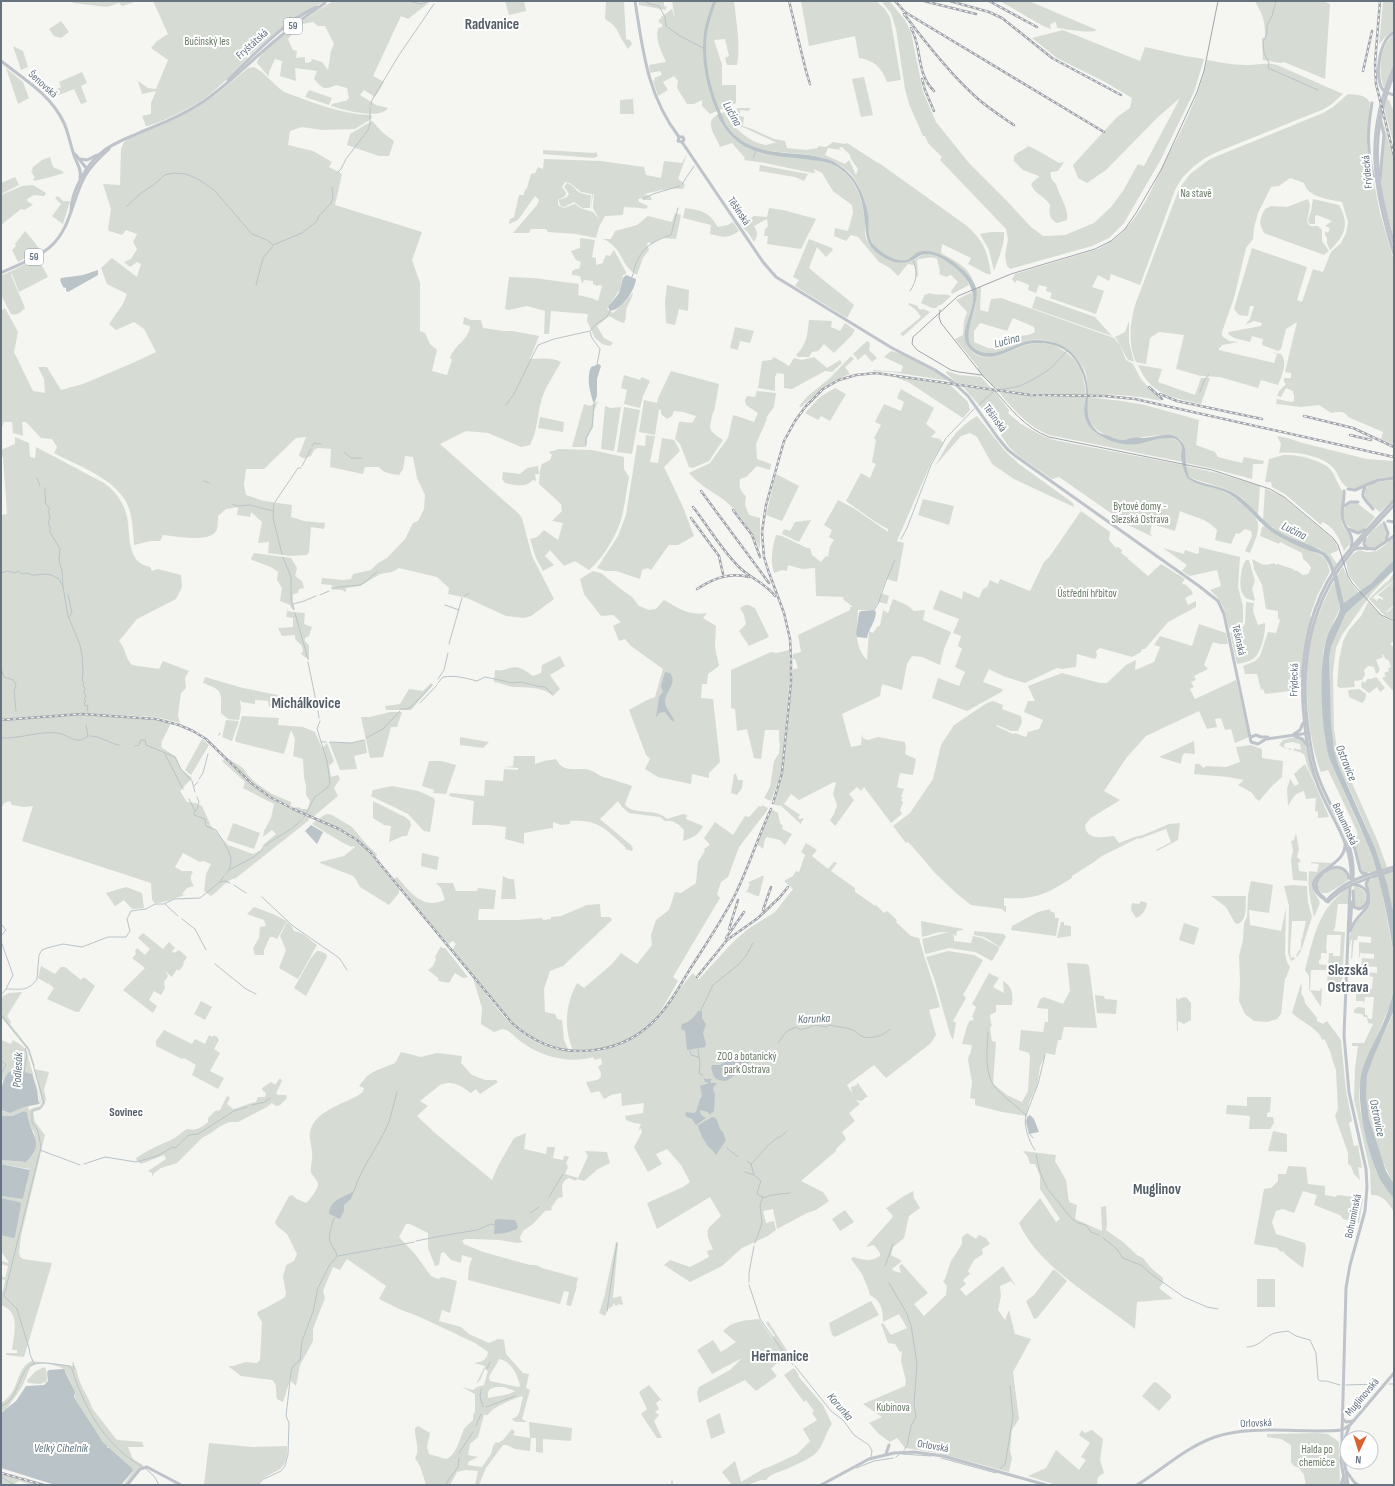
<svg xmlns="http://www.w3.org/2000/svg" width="1395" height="1486" font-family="'Sofia Sans Condensed',sans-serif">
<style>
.green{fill:#d6dcd3;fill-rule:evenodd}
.water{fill:#bac4c8}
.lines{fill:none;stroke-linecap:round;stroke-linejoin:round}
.stream{stroke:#bac4c8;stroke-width:1}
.river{stroke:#bac4c8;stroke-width:3}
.major{stroke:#bec4ca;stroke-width:3}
.tram{stroke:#a2a6ac;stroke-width:1}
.rail-casing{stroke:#a2a6ac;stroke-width:2.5}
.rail{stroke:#fff;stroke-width:1;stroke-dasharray:3;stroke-linecap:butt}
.labels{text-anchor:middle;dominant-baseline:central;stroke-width:4;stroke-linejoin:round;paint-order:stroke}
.shield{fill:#fff;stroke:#949da7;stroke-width:1}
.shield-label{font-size:10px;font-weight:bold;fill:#667381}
.park-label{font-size:11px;fill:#677864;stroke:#fff}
.street-label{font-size:11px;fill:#667381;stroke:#fff}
.water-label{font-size:12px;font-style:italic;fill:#62747e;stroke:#fff}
.neighbourhood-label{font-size:12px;font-weight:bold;fill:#535d66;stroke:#fff}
.district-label{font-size:15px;font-weight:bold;fill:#535d66;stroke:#fff}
</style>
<rect width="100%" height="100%" fill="#f5f5f2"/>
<g class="green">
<path d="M72 1H138L122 6 119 3 107 7 73 3Z"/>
<path d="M153 1H326C297 13 270 36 247 58 237 68 227 80 215 90 202 102 187 109 171 117 163 120 155 125 146 126L142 116 151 114V103L156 91 142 94 138 81 148 88 156 89 168 60 151 48 157 41 168 34Z"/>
<path d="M334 1H431L408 19 401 16 373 76 384 82 375 97 364 90 360 95 376 105 388 108C380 120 343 110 331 106L332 104 344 101H346L349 98 347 88 336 85C324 91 322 88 314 79L317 71 295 68 296 81 280 76 282 61 275 59 269 72V77L257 63C259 49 319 8 334 1ZM313 22 318 26H325L334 44 331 51 328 70 322 62 312 59 311 62 305 63V57L296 58 297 51 293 50 288 39C292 33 298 30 302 24Z"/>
<path d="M505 1H524L526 11 509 15Z"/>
<path d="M606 1H624L626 39 630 40 632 44 628 49C626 45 623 42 621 38 617 29 614 24 605 19Z"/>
<path d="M639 1H664V6L667 7 665 10 639 5Z"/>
<path d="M672 1H734C736 19 741 48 737 65H727L725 58 729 56 725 39 714 40 722 65V85H736V103L710 114 702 106V100L694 104H687L677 88 678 81 674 76 663 82 668 90 658 96 653 81 655 80 654 78 662 75 660 71 650 73 649 65 666 62C661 51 655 39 658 28L662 27V24L659 23V19H661V17L672 9 675 19Z"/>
<path d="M801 1H876L884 8 890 17 901 80 887 82C882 68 874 60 859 58L855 36 809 46Z"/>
<path d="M881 1H889L891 3 905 20 911 32 923 92 936 122 969 163 1007 201 1031 227 1043 236 1065 235 1094 223 1111 207 1123 191 1138 164 1144 166 1180 98 1157 118 1106 170 1087 183 1078 178 1073 165 1117 117 1130 108 1132 98 1105 82 1057 58 1032 38 1063 30 1140 61 1145 47 1185 56 1204 59 1194 92 1160 161 1124 223 1109 238 1092 246 1010 269 1007 266 1005 256 1008 239 1006 229 940 160 942 157 928 143 925 136H923L909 104 905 89 896 29 891 13Z"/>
<path d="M1000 1H1029L1097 30C1092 34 1066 29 1057 28L1056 22 1050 24 1051 29 1043 26Z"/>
<path d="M1255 1H1323L1330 4 1325 79 1284 62 1281 63 1263 60 1262 38 1265 37C1265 20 1263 16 1255 1Z"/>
<path d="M1383 1H1394V31L1384 38 1379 45Z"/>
<path d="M61 21 69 32 61 38 54 36 49 29Z"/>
<path d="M1394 35V63L1384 88C1378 72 1379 45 1394 35Z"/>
<path d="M13 46 23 51 28 67 21 70Z"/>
<path d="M1207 60C1220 62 1232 65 1245 65 1256 65 1266 62 1277 65L1343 94 1332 104 1324 109 1217 152 1205 158 1193 167 1182 178 1175 190 1140 285 1111 274 1109 281 1098 275 1092 287 1104 291 1096 314 1050 298 1052 293 1046 291 1047 287 1039 285 1036 293 1028 290 1029 285 1017 280 1015 283 1012 279 1015 274 1098 249C1109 243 1119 237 1127 227 1142 211 1152 189 1161 170 1179 134 1199 99 1207 60Z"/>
<path d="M254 67C263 71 274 85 284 92 312 102 340 114 371 115L372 117 371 119 355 129 322 130 302 127 290 131 288 145 313 151 332 162 329 167 342 174 335 205 422 232 412 260 420 283V331L425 333 430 344 437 350 432 371 447 375 452 360 450 358C454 345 469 340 470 326L463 324 464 317 471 320H481L483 328 504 331H513L539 336 530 359C540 359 552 357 561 362 555 373 546 386 542 398 537 414 538 430 530 445L521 447 488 433 466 431 440 444 518 513 522 518 532 556 554 599 531 616 524 618 506 616 467 598 448 594 449 588 437 577 399 568 392 572 380 574 360 586 346 588V592L342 590 331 589 332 585 321 584 322 578 343 580 351 579 353 574 371 570 378 563 387 558 405 539 413 523 418 521 424 509 425 495 417 478 413 457 405 456 403 469 399 475C392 474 383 473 379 467H365L363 474 330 467 331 449 318 448 314 450 311 456C306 458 303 460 299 455L306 437 296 438 264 469H246L244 485 246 495 264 501 292 505 291 517 304 521 325 523 324 529 311 527 309 552 307 555 290 556 268 553 269 542 258 543 262 522 251 512 250 517 237 515 238 507 226 509 218 516C218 520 218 525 217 529 212 544 176 536 163 535L160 541H151L134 545C133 533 133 518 128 506 117 479 78 466 54 453L57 447 52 439 41 438 26 422H22L23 436 13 433 12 422H4L1 430V311L5 308 18 332 14 352 33 391 45 393 44 379 38 367H47L61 390 83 384 135 362 156 352 144 329 134 322 116 330 109 324 123 304 127 294 107 284 101 268 112 258 137 277 141 264 137 262 130 267 124 262 131 259 137 249 133 242 137 234 126 230 122 235 109 231 108 229 111 209 103 184 120 185 121 149 124 142 130 138 196 108 218 93 248 68Z"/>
<path d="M6 68 23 82 29 98 18 104Z"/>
<path d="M82 72 87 83 81 86 87 102 81 104 74 89 59 95 54 96 53 91 61 87 59 82Z"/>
<path d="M864 77 873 115 861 117 852 79Z"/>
<path d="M309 90 332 98 329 105 305 97Z"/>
<path d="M1348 94C1356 95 1366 94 1370 103L1367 147 1380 213 1394 261V445L1381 439 1383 432 1348 417C1345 410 1337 412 1331 413L1319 405 1301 407 1276 404 1277 399 1291 402 1294 401V394H1293V391L1286 388 1281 397 1277 396 1279 391 1286 384 1284 382V378H1291V373L1285 372 1297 322 1286 329 1281 349 1278 351 1262 345 1263 339 1252 336 1250 342 1234 338 1228 334 1229 332 1261 326 1262 323 1254 321 1245 325 1250 319 1254 306H1250L1248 316 1239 315 1234 309 1252 248 1307 267 1297 300 1302 302 1313 269 1323 272 1331 252 1341 243 1346 233 1348 222 1342 202C1329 199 1308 198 1304 183L1290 178 1279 186 1271 187 1258 213 1254 228 1253 239 1246 248 1234 298 1222 332V336L1229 341 1239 342 1222 345 1221 347 1219 348V350L1274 363 1277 354 1272 352 1281 354C1288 362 1282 376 1278 385L1261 380 1258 388 1220 377 1201 376 1176 369 1184 335 1159 332 1150 338 1146 364 1136 362 1135 360C1128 341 1130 324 1135 305L1179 189 1190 174 1210 159 1323 113 1333 107Z"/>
<path d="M633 99 634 114H620V100Z"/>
<path d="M1387 99 1389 100 1394 112V145L1384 108Z"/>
<path d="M739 108H750L749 111 740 110V116L744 117 743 126 752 129 774 139 785 141 787 148 806 150 818 148V146L826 147 833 142 845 144 847 143 878 163H879L967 226C984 242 987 250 991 274H987L968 264 971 258 942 244 941 253C955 261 970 267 974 284L960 267 942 255 917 253C914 255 911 259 907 260 894 263 874 251 870 239 867 233 869 227 868 221 868 206 860 184 850 173 813 135 746 175 721 114L724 112C733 127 748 142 766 145L773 143H777L734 123 728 116 733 115 732 110ZM842 147 850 155 851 159 858 169 856 175 849 160 845 164 825 155 828 148 841 150 839 148Z"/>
<path d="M717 115C739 158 769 154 810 159 822 161 832 162 841 169 858 183 862 200 865 220 866 226 864 233 866 238 870 247 879 255 887 259 895 263 906 264 914 260 918 258 922 254 927 254 940 254 966 273 969 285L952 294 951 291 958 282 951 275 946 277 939 274 940 271 937 259C930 256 924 258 917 260L918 276 915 277 916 273 914 265 908 264 898 276 890 268 879 262 858 237 851 235 846 241 834 236 835 228 848 231 853 213 852 205 833 191 822 173 814 169 815 173H812L765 163 744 160 745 158 732 143 720 147C717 137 703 123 717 115Z"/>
<path d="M372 121 383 133 394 141 389 156H379L347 145 350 134Z"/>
<path d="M1384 125 1394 161V237C1389 219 1381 198 1381 179 1381 161 1386 143 1384 125Z"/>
<path d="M1028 146 1035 149 1059 163 1064 162 1058 171 1051 172C1050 178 1052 181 1056 184 1059 196 1069 208 1067 220L1057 223C1049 219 1049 213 1050 205 1043 194 1036 196 1031 184L1035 180 1039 177V176L1023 170 1014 161V156C1018 151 1023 151 1028 146Z"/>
<path d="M543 150 594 153 596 152 598 156 594 158 543 154Z"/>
<path d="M687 154 678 179 685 184 683 189C669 188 658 191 644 194L650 196 652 200H643L642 198 638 199 639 202 648 206 646 209C638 207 632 208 624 207L623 215 605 216 599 227 596 238 576 234 548 232 546 229H531L529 233H513L537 205 539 200 535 196 518 220 509 224 510 219 514 217 519 195H524V192L527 188 531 174 535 173 538 167 543 169 544 159 601 161 644 167 646 175 661 178 664 161 682 163ZM565 182 570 183 581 192 592 194 591 210 593 194H594L593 208 599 219 593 212 580 208 575 204 564 208 559 206 558 203V200L565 196 566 193 562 187Z"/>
<path d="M50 157 53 167 62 171 64 173 47 178 34 181 33 179 35 178 31 171 33 170 32 168 42 160Z"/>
<path d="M760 165 808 174 804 181 795 177 759 171Z"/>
<path d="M15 177 19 185 1 194V183Z"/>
<path d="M567 183C578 187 573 194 591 195L590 208H582L574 202 564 207 561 206 559 202V200L567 197 569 194 564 187Z"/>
<path d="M33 185 46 193 44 196 34 195 27 199V201L33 205 24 210 21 209 1 225V195L22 186Z"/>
<path d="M58 196 63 201H70L63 224 52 216 61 204 55 198Z"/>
<path d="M1308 199 1310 205 1307 222 1310 226H1318L1322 230V241L1329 251 1324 255 1264 233C1258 223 1260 218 1265 209L1271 206 1287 207Z"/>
<path d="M1313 199 1339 205C1350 224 1345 236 1330 250L1327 243V238L1325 235V231L1328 233 1330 228 1325 226 1332 221 1317 215 1315 216V224H1310L1308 221 1311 211Z"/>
<path d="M685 208C703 211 708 211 718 227L728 225 733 222 739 231C727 239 723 237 710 234L711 225 683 218Z"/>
<path d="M769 208 783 210 816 219 801 249 767 244 768 236H764L765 229 768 226 767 219 754 226C758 233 758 235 754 242L749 234 740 224 754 216 767 217Z"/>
<path d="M675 213 681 215 676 239 661 238 651 244 649 242 647 244 649 250 643 258 637 275C619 265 625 249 603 239H611L615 231 637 225 648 216 672 222Z"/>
<path d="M25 231 32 239 40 250 18 262 12 250 16 246 15 244Z"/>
<path d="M991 232H1004C1005 245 998 259 994 271L989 250 980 234Z"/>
<path d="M580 238 595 240 592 257 596 258V265L603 263V261L606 255 610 256 614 250 626 272V274L623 275 620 289 607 309 613 313 625 302 633 292C632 298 630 301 627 307 625 312 627 318 624 323L618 321 609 316 597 326 604 338 613 343 610 346 602 344 595 338 587 321 588 314 551 311 549 334H544L545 311 527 306 509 310 505 309 509 277 534 278 579 284 578 295 591 298 598 301 602 286 599 285 597 286 593 284V281L584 280 582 284 580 276 572 275V271L576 269H579L581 262 576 260 571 251 580 248Z"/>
<path d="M809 239 832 248 833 250 826 257 817 247 809 268C824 281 839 292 854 305L847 318 795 286 799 280 793 277Z"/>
<path d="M38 258 48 277 19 292 12 274 11 275 25 308C21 312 17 316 11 314L1 295V276Z"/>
<path d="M667 285 689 290 688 311 679 309 675 325 666 323 665 302Z"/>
<path d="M981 287 980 310 988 312 991 299 1001 298 1114 338 1120 345 1126 360 1133 364 1141 379 1161 401C1136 395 1114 394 1088 395 1087 387 1088 379 1085 371 1075 349 1051 335 1027 341 1010 346 980 366 969 342 964 331 973 318 975 307 977 301 976 295 975 289ZM1013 318 1034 327 1035 332C1027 337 1014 336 1004 337L1001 341H998L1002 346 997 349 988 348 974 342V331L980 323 1007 331Z"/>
<path d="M972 292C978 311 956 329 969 348 984 369 1012 348 1029 344 1043 341 1057 344 1068 354 1082 365 1084 378 1086 395H1042L996 389 978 370V367L955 339 963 335 964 321 967 312 956 300Z"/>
<path d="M928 293C936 296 945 293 951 296L941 305H939L936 308H932L921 303 925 294 927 295Z"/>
<path d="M1036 296 1095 317 1112 336 1032 308Z"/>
<path d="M909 303 918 306V308L921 310 923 309 930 312 903 336 900 334 921 317 916 310 908 304Z"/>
<path d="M809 320 832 321 831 327 840 331 845 323 855 330 852 335 834 353 824 344 818 351 812 352 809 357H798L796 355 797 354C808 342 807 334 809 320Z"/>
<path d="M1129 321V342L1134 362 1129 360V361C1123 353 1122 346 1115 337L1125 332Z"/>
<path d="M735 327 754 331 750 343 740 341 738 350 730 348Z"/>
<path d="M867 341 870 343 869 350 877 358 872 362 865 354 858 360 853 354Z"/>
<path d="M891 351C907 354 937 372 950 381L891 372 873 371V370L901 372 903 366 884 357Z"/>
<path d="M851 356 854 359 845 367 850 374C829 382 818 392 801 407L799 406 808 396 830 378Z"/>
<path d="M774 357 789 366 794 358 802 360 814 357 827 368 840 360 842 363 832 372 825 371 792 389 784 388V374L777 373 775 377V391L758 388 762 361 771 360Z"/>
<path d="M1138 365 1162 369 1158 382 1195 395 1201 378H1210L1201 404C1174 398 1150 395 1138 365Z"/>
<path d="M671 371 719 384 714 412H713C709 431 707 429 723 440L709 461 693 468 689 467 680 444 675 439 679 422C684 421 688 424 693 422L696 416 683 412 674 411 672 416 667 419 661 414V410L659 409 655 435 639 432 644 400 657 403 658 398Z"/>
<path d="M947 371 959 375 981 377 991 388 957 383 946 373Z"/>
<path d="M624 375 640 380 642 377 650 381 643 396 640 408 624 404 627 390 621 388Z"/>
<path d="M892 376 950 385 968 402 970 410 963 418 908 382Z"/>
<path d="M963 387 994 391 1009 410 1008 413 1021 424 1041 435 1054 440 1183 465 1187 478C1194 483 1200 483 1207 485 1225 491 1240 499 1251 513 1254 516 1257 519 1258 523 1259 534 1254 543 1250 553L1245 551 1252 536 1251 531 1245 529 1239 534 1236 533 1231 544 1215 540 1217 530C1205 517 1195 518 1180 511L1175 531 1152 524 1150 534 1152 535 1151 536 1128 525 1059 477 1052 479 1020 457 1009 447 986 413Z"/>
<path d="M835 388 846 394 830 421 821 416 818 420 805 413 820 397Z"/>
<path d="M901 389 934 408 926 424 936 432 931 437 940 439 943 443 931 463 899 536 897 541 904 543 897 582 886 579 881 593 889 596 887 604 878 602 874 610H858C857 627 853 646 867 660L869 631 873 633 878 626H880L883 610 888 613 893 599 907 605 914 611 925 610 923 620 951 632 944 649 940 665 922 657 912 656 907 664 902 690 882 684 880 696 842 714 851 747 861 745 862 734 863 738 868 740 878 737 905 742 906 749 905 754 916 759 913 775 900 773 897 787 904 789 901 797 903 798 901 800 903 802 900 810 902 814 891 823 864 787 861 791 857 787 849 794 854 800 835 826 830 820 834 814 837 805 833 794 836 783 834 782 799 800 791 794 784 804 800 815 798 817 799 819 804 818 801 823 802 825 780 805 779 806 773 804 783 773 793 669 798 668 795 659H793V654L801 652 798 635 850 610V607H853L844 600 843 597 816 596 815 568 802 569 788 565 787 571 782 570 774 573C770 560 772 548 776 535L782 536 807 548H810L812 555 821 562 826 556 828 557 830 546 834 540 829 537 832 530 824 525 838 500 855 509 888 532V529L874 521 856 508 846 501 861 473 870 478 876 464 872 462 876 440 874 438 881 425 875 422 884 404 901 411 904 402 897 398Z"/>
<path d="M757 391 776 393 774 407 766 418 767 419 756 444 757 459 771 464 770 470 757 466 746 477 740 479C739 487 740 491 746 496L745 505 749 515 760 518V549C751 531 740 513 724 500 712 491 699 485 689 473L710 463 728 438 733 415 743 418 754 422 758 413 746 405 745 400 747 396 755 397Z"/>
<path d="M999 392 1041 397H1085C1082 416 1086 427 1102 436 1113 442 1125 445 1137 444 1149 442 1168 432 1179 442 1183 446 1181 451 1181 456 1181 458 1182 460 1183 462L1049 435C1027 426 1014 410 999 392Z"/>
<path d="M1088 397 1122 401 1145 405 1199 420 1196 445 1215 452 1218 457 1242 463 1244 457 1264 461 1263 464H1253L1252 479 1214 469 1186 463C1185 455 1187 447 1181 440 1171 429 1137 439 1124 440 1119 441 1113 438 1109 436 1090 429 1085 417 1088 397Z"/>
<path d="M598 401 594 411 593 427 587 438 586 447H572L584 404 590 406Z"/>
<path d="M605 406 611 408 621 407 614 451 601 449Z"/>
<path d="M624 407 640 410 632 454 617 452Z"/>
<path d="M977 416 1006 452 1019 464 1073 503 1074 507 1014 479 992 464 977 437 970 433 961 436 935 466C949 443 953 431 977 416Z"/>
<path d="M540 417 564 422 563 432 538 428Z"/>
<path d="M646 435 655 436 650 462 658 463 662 438 674 440 680 451 664 467 683 507 694 536 678 545H669L651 570 648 568 642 570 640 579 616 571H605L597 568 618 536 626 515 637 445 645 446Z"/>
<path d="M1278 436 1291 439 1299 442 1367 459 1394 461V477C1389 477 1384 477 1379 478 1369 481 1360 491 1350 488 1341 486 1340 477 1335 470 1325 456 1295 451 1279 453L1281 444 1278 438Z"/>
<path d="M15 437 29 443 30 457 35 458 36 447 104 483C115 491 122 500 126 513 132 532 124 562 150 567L152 571 158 569 181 575 182 587 176 599 137 619 119 641C126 649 125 658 132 665L159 669 163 661 189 671 185 678 186 688 181 693 178 715 180 723 156 717 82 713 1 719V515L7 514 3 457H1V450L15 444Z"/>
<path d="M559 449 592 450 624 457V469L629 477C626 491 625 506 621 520 615 538 603 558 589 570L575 561 564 566 550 550 545 556 554 565 543 571 536 558 530 539 537 537 544 530 558 540 563 523 552 521 562 511 561 504 539 484 540 470 542 464 550 460 552 455 549 452Z"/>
<path d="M1284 455C1296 454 1322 460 1330 469 1334 473 1335 478 1338 483 1339 486 1342 490 1343 494 1345 502 1340 511 1341 519 1343 534 1359 535 1344 551 1340 540 1334 526 1322 522L1321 525 1285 494 1272 487 1271 482H1265L1269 459Z"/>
<path d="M538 466 539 474H535L536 481 533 480C526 488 514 485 505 483L502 479 503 472 520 474 527 468Z"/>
<path d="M1186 466 1217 473 1260 486 1258 515C1252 509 1247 502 1241 497 1225 486 1208 484 1191 478L1189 477Z"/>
<path d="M776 474 799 486 782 521 766 515Z"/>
<path d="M1391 480 1394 481V498L1380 512 1366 501 1364 491C1370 482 1381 481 1391 480Z"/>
<path d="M1265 488 1283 497 1319 527 1334 540 1339 550 1330 554 1337 564 1334 568 1329 557 1320 549 1303 543 1280 533 1263 520Z"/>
<path d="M923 499 954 506 949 525 918 515Z"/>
<path d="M1350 503H1357L1375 517 1365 529 1358 532C1345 527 1336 512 1350 503Z"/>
<path d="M1081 511 1110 532 1109 540 1116 548 1118 547 1122 550 1121 553 1128 558V559L1148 576 1161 564 1185 579 1182 583 1184 585 1185 584 1191 590 1193 594 1185 598 1188 605 1196 601V607L1168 622 1145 649H1142L1141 652 1132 657 1100 648 1096 651 1097 656 1095 659 1077 654 1076 667 1062 669 1057 668 1025 683 1003 676 989 669 983 682 1002 689 1003 691 967 711 932 698 938 678 959 686 965 672 955 667 962 649 958 646 961 636 953 633 959 619 933 609 940 590 962 599 963 591 979 598 983 589 987 587 990 580 998 584 1000 579 1030 591 1044 562 1050 556Z"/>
<path d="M811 520 799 542 782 534 784 529 790 531 795 522Z"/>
<path d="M1381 523C1390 530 1386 546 1373 548 1371 548 1369 547 1367 547 1362 538 1375 529 1381 523Z"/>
<path d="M1264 526 1284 539 1321 555 1326 560 1330 571 1317 596 1310 616 1312 618 1302 676 1298 680V690L1265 694 1263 689 1261 690 1257 674H1245L1243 666 1255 661 1260 656 1268 632 1276 633 1280 620 1278 618V611L1266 609 1262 585 1254 569 1252 559C1261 564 1265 567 1274 563L1276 565 1278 564 1293 569 1294 571 1296 570 1303 575 1308 574 1311 568 1308 563 1303 559 1302 553 1280 542 1279 544 1260 536 1262 527Z"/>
<path d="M1394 538V560L1383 572 1361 591 1349 576 1346 562C1363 541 1358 556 1376 551 1383 549 1387 541 1394 538Z"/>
<path d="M1199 547 1240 557 1238 587 1243 606V622L1238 626 1229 628C1225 611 1224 602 1210 590L1221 586 1217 570 1190 576 1182 571 1187 565 1163 548 1184 554 1185 550 1197 554 1199 553Z"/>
<path d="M254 553 291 558 297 568 295 576 302 581 304 588 299 589 298 593 293 594V602L295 610 291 608 290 605 280 601 282 588 277 580 278 572 271 567 252 560 251 558Z"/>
<path d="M1246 560H1249L1255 581 1252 589 1255 600 1254 601C1249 599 1245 599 1243 594 1238 588 1241 565 1246 560Z"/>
<path d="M1343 567 1350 582 1359 593 1344 603 1337 576Z"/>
<path d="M1394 570 1372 593 1342 635 1336 648 1333 672 1334 729 1337 749 1378 842 1389 873 1394 872V915C1382 860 1362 815 1338 764L1334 750 1331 730 1329 699V659L1331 647 1346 613Z"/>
<path d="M593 571 601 573 622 590 632 597 639 606 649 610 656 609 664 600C678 608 689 616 707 613L703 618 716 626 715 647 719 666 708 674 707 684H702L701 698 713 699 720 762 709 773V778L692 774 691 784 658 777 645 769 650 759 646 755 629 710 647 700 655 697 663 669 631 646 625 639 619 641 613 626 621 622 613 615 601 616 584 594 580 579Z"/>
<path d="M1394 573V580L1371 599 1374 598 1377 602V600L1379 598 1383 600V598L1378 595 1394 581V583L1389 588 1394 584V605L1387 611H1384L1388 612 1393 607 1394 620 1385 616 1369 599 1388 580 1384 587Z"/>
<path d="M1334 581 1340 608 1327 636 1323 652 1322 699 1325 738 1330 760 1365 839 1373 860 1381 885 1394 956V986L1390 1005 1362 1072 1359 1092 1360 1109 1370 1154 1376 1171 1385 1187 1394 1199V1212C1388 1202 1383 1195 1371 1195L1370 1171 1354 1099 1355 1069 1358 1046H1352V1043H1364L1373 1024 1368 1023 1367 1017H1364L1362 1014 1354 1013V1010L1358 1007 1365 1008V1015H1367L1369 1019H1372L1374 997H1365L1364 1004 1363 1001H1356V992L1359 990 1360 988 1372 989 1373 977 1360 974 1361 967H1363V972L1377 973V967L1361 966 1362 958 1374 959V954L1360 953V957H1359V942L1371 943V937L1358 936 1357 940H1354L1352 959 1351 958 1352 940H1351L1350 947C1347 920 1367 919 1370 902 1372 895 1368 890 1367 883L1368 881 1374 878 1371 872 1365 873 1362 871 1350 839 1358 835 1356 829 1328 770 1321 772 1320 770C1307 735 1302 671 1312 634 1317 616 1325 598 1334 581Z"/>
<path d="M1246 602 1254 603 1253 611 1258 625 1265 623C1266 632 1261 654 1253 659 1248 662 1242 663 1237 664L1230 633 1242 628 1245 624Z"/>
<path d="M1368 602 1383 617 1394 622V641L1390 644 1394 648V689L1392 690 1382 678 1386 676 1384 673 1389 671 1388 668 1391 667 1388 659 1386 660 1383 654H1382L1383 657 1376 660 1380 670H1379V672L1376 674 1374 667 1368 666 1364 670 1365 675 1362 680 1354 681 1355 687 1340 688 1337 686 1339 660 1343 641 1349 630 1361 616Z"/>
<path d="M745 605H749L755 608 769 637 749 646 739 631 746 624 744 615 740 608Z"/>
<path d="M288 608V611L293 612 305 613 304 624 312 627 309 636 305 638V641L309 645V660L301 654 303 651 302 646 295 639V635L282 636 278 628 293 627V618L286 617Z"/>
<path d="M1199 624 1226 633 1228 644H1220L1213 642 1204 665 1208 669 1194 676 1196 680 1191 682 1194 687 1190 689 1195 699 1236 680 1249 737 1235 743 1231 729 1225 730 1221 718 1215 719 1217 727 1207 729 1199 711 1146 736 1127 757 1104 791 1120 800 1091 818 1085 825C1086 841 1103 837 1114 836L1119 843 1134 837 1143 835 1169 824 1180 823 1178 840 1157 851 1156 850 1171 842 1166 829 1139 839 1138 838 1102 856 1094 862 1072 876V878C1046 894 1036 900 1004 898V906H1006V913L1002 909 971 905 956 893 935 873 912 846 908 842 906 843 893 826 910 813 933 779 941 745 954 725 987 703 993 701 1003 705 1002 709 1021 716 1022 722 1018 731H1011L997 725 996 726 1013 734 1015 733 1026 737 1028 732 1039 729 1043 720 1024 712 1028 701H1035L1028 686 1062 673 1100 683H1107L1126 665 1136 660 1135 670 1154 662 1160 647 1154 645 1160 636 1192 646Z"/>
<path d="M789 650 790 674 781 773 771 801 764 798 770 787 774 761 779 753 780 743 779 742V730H765L761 759 754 758 747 729 737 731 735 709 731 708V670L771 652 777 653Z"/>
<path d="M560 656 565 666 550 675 560 689 553 696C542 686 526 688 513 687 507 686 500 683 494 682L495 670C502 671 503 670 510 668 519 665 526 671 533 676L541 673 542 665Z"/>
<path d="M205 677 243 688 278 695V706L269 707 268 701 255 700V704L242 702 240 700 241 709 239 720 228 719 221 713C221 691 224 691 203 683Z"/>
<path d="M1376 677 1385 688 1380 692 1377 687 1369 693 1361 687 1362 681 1365 683 1367 679H1371Z"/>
<path d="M431 683 433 685 411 710H386L385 706 400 704 409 689 423 691Z"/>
<path d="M1359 689 1366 694 1365 700 1362 703 1349 697 1348 690Z"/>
<path d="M390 712H402L397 727H391L383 757 370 758 361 717H370Z"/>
<path d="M82 715 147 719 171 723 162 741 161 747 176 757 181 769 192 778 180 791 187 802 196 803 202 806 211 826 228 845 253 854 261 850 263 845 276 834 272 830 263 837 264 831 271 818 274 804 243 788 245 782 222 761 224 759C253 788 272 802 310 818L308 821 236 878C226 880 220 890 211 896L204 891 206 874 211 864 203 861 200 862 183 853 175 867 182 871H191L193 872C189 877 191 881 194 886L187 888 182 894 185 895C174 898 165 903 154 903L152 899 151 883 22 841 33 806 24 807 12 805 10 801 4 803 1 809V721Z"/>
<path d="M242 716 279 718 278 725 303 727 315 732 322 748 327 743 334 761 329 766 331 777 338 775 340 779 334 788 338 796 313 817 290 808 299 807 301 809H308L310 801 306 795V786L304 777 303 759 293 756 295 739 291 730 284 754 236 742 235 740Z"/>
<path d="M226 720 239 721 232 741 222 737Z"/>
<path d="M460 737 489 742 483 748 460 745Z"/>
<path d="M1295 737 1299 738 1305 744 1315 782C1313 778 1308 769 1307 765 1304 753 1306 754 1293 750L1295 748 1296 749 1301 750 1300 744 1293 742 1286 743 1284 745 1285 748 1288 749 1291 748V750L1286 749 1279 745 1283 740Z"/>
<path d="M202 739 209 745 191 775 185 770Z"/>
<path d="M365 740 367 753 354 756 357 769 340 770 329 742 352 743Z"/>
<path d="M1194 741 1195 754 1185 753 1182 756 1181 764 1159 757Z"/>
<path d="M1251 745 1262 749V758L1283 761 1282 777 1272 786 1259 801 1254 797H1255L1251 792 1238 785 1244 780 1228 777 1194 774 1195 764H1199L1204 768 1206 766 1226 767 1240 762 1236 747Z"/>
<path d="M514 756H535V764L544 761 556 759C564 776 581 765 592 771 596 772 599 776 603 777 612 779 623 783 632 786L625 804C631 814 649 810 659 814 662 815 665 817 667 819L683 814 687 815 686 819 703 826C699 835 692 838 683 841L684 830 679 825 672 821H665L660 817 629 813 622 807 618 801 600 819 631 845 633 848 632 851 625 849 626 848C606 829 598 819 570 821V824L561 825 553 822V829L551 828 524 833V844L505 839 506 827 489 825H472L474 801 449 796 450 793 484 796 485 780 503 781 504 769 518 770V768L505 767 513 766Z"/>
<path d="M229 759 243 768 247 774 256 783 272 794 291 802V805L288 806C264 794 246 779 228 760Z"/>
<path d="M429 761H441L456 765 446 794 433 793 434 790 422 786Z"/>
<path d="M1305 764 1315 784 1329 817 1318 818V812L1315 811 1316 798 1306 799 1304 791C1293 794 1294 797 1288 806L1287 789 1290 779 1295 786 1299 784 1294 774Z"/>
<path d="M734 774H736L738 780H743L742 788 737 795 731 793Z"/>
<path d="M392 786 418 791 434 798 435 801 430 832 424 831 408 814 371 796 373 790Z"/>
<path d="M373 801 405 817 410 821 411 825 407 836H403L389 842 391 826 384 825 373 818Z"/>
<path d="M762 805 768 808 766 812 739 847 728 877 721 882 717 894 720 898 673 977 678 981C671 993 665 1005 657 1016 638 1041 604 1051 573 1050 563 1028 566 1003 577 983L584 988 612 964 621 953 637 964 652 945 651 935 656 920 669 910 675 892 681 893 696 883 698 862 705 851 704 849 710 845 704 838 715 822 733 835 745 816 749 817 759 806 761 807Z"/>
<path d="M771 809 778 813 780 823 783 826 782 829 792 834 785 845 780 840 767 837 765 839 763 849 757 844Z"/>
<path d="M327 814 332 815 352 827 367 845 377 854 376 857C360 839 341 828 319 819L324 815Z"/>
<path d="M317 820 338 830 356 841 369 853 399 889V893L389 905 360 887 355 878 353 876 320 863V862L344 856 355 847 353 846 352 847 343 843 312 824Z"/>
<path d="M233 823 260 833 254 849 227 840Z"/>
<path d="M1296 833 1299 849 1297 857 1301 861 1298 863 1299 871 1307 872V881L1293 880 1291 860 1293 850 1291 841 1294 840Z"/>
<path d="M806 843 817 850 812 856 828 869 834 862 837 863 831 871 855 888V892C862 897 869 901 875 906L876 905 884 913 887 911 897 920 896 922 911 936 919 938C925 961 934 984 940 1007L929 1010 936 1035 930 1044 886 1078 874 1065 847 1085 852 1093 851 1087 857 1085V1082L868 1097H866L862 1101 856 1100 860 1104 849 1113 855 1121 842 1132 846 1139 836 1149V1151L801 1181 823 1192 829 1201 816 1210 807 1213 777 1229 773 1209 763 1211 766 1223 774 1221 776 1230 768 1236 742 1248 722 1266 690 1282 664 1265 670 1260 690 1267 709 1257 707 1251 713 1249C703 1228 707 1230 721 1216L710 1197 657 1229 647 1203 683 1187 690 1182 681 1165 667 1149 656 1154 662 1164 648 1172 634 1147 642 1132 641 1128 638 1131 641 1124 634 1123 626 1120 625 1116 643 1113 644 1103 622 1106 621 1093 611 1095 604 1099 599 1091 591 1093 586 1082C597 1080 606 1080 598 1067L602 1064 601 1058 595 1060 593 1057C570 1064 542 1057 523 1043 518 1040 510 1031 506 1030 502 1028 498 1031 494 1032L481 1024 482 1008 473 978C488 996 501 1016 519 1031 559 1063 617 1058 653 1024 662 1016 667 1006 674 997 679 989 686 981 693 973L698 979H699L733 942 748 929 775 912 793 889 784 881 793 876 796 871 799 872 805 855 801 852Z"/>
<path d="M422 853 439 857 437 870 421 866Z"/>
<path d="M1311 862 1332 863C1323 869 1309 878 1314 891 1316 896 1319 899 1320 903L1314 917C1311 902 1307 887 1309 871L1317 872 1319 864 1311 863 1310 868Z"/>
<path d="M1333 869H1343L1349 880 1328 893H1322L1318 889C1317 878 1324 873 1333 869Z"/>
<path d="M503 876 509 879H514L516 899H501Z"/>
<path d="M762 876H764L759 896H757L745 891H747L750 884 748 883 749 882Z"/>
<path d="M397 877C406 887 417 903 432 903 436 903 441 901 445 900L441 888 436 883H453L456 891H477L478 888 496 890 494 909H479L478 920H518L542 918 543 920 551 919V917L561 916 587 905 600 904 601 917H610L612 920 563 966 550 971 544 989 545 1012 555 1014 557 1019 562 1020 564 1040 568 1049C546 1046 529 1036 513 1022L452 950 456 944 453 941 448 944 394 879Z"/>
<path d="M1251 881 1273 885 1269 913 1249 910 1250 925 1281 931 1286 908 1285 953 1287 962 1290 967 1286 978H1285L1281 1014 1277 1019 1267 1022 1254 1021 1245 1014 1239 1001 1240 982 1239 956 1243 940 1244 923 1247 917 1248 895Z"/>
<path d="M1292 885 1307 886 1308 903 1312 917 1301 951 1297 957 1296 956 1299 950H1301V939H1302L1306 921H1292L1290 952 1291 958 1294 957 1295 959 1291 961 1288 953 1289 906 1284 886Z"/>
<path d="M1354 886C1365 888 1368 895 1364 905L1358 908 1354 905Z"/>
<path d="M126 887 142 893 144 908 132 909 124 900 115 906 106 893Z"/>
<path d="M1349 888 1348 904H1338L1335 928 1333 931 1345 932 1343 966H1341V968L1328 967 1329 953H1333V956H1340L1341 935H1327L1326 950H1327V953H1321V958L1319 961V964L1327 965 1326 970H1311L1310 990 1320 991 1321 988 1322 989 1321 1007 1309 989V976L1305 970C1314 937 1318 907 1349 888Z"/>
<path d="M1211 896H1246C1245 906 1248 919 1238 924L1235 923 1226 907Z"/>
<path d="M1141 901 1147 903C1146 910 1143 915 1136 918L1131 910 1132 903 1139 904Z"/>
<path d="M254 907 273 914 287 921 277 939 273 937H270L264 950V955H255L253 948 259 938 260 927 266 926 264 920 247 914Z"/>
<path d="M1050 909V911L1055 913V918H1059L1056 936 1011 930 1012 926 1038 912Z"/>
<path d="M921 921 963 929V930L957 931 956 936C942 928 936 934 922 937Z"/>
<path d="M287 922 291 925 294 931C304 932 309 940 317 945L298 979 279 968 286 950 280 936Z"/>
<path d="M1061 922H1064V925L1071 926V936L1057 938Z"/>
<path d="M1184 923 1199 928 1194 945 1179 940Z"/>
<path d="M974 931 1004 934 1006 937 1000 947 984 937 974 935Z"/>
<path d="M143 933 163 949 169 942 175 948 172 951 174 953 179 950 187 957 183 963 184 964 179 971 177 969 172 977 165 971 168 976 164 982 165 988 161 995 154 991 149 1000 157 1006 153 1013 123 990 145 968 132 958 136 954 135 951 137 948 145 955 150 949 138 938Z"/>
<path d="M945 933H950L954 936V941L971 943 973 936 982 938 999 947V949L992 961 975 952 949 948 926 954 925 953 922 939Z"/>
<path d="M441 946 442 948H445L468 977 463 978 455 973 449 983 439 981 438 978 428 970 433 966 436 959 435 957Z"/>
<path d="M317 951H320L326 954 327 957 306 996 294 988 311 958Z"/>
<path d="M948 951 974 955 983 960 963 995 966 998 953 1021 956 1023 953 1040 950 1034 934 978 926 957Z"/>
<path d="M1067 963 1087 964 1089 966 1097 1028 1064 1027 1061 1040H1058L1055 1055 1046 1053 1040 1067 1037 1086 1029 1103 1027 1116 1002 1112 975 1105V1099L970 1098 972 1082 968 1060 969 1055H970L972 1045 962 1044 967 1026 970 1020 972 1021 974 1018 972 1017 976 1007 972 1004 989 973 999 978 993 987 1004 993 1003 981C1013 987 1013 994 1012 1005H996V1012L990 1015 991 1023 992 1024 990 1029 992 1041 996 1042 993 1084 1007 1095 1022 1102 1028 1091 1030 1056 1029 1053 1019 1050 1021 1030 1043 1032 1045 1022H1048V1009L1037 1008 1040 999 1044 997 1063 1004 1070 991Z"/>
<path d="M41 966 55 974 61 967H65L81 980 84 977 95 986 79 1012H76L47 999 54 988 49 984 50 981 48 984 38 978Z"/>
<path d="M1330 968 1340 969 1343 970 1341 993 1338 992 1339 985 1327 984 1328 969Z"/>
<path d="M1301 983 1302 988 1301 993 1304 998 1305 1003 1317 1018V1021L1323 1024 1327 1021 1341 1040 1346 1090 1352 1121 1349 1123 1354 1146 1358 1145 1362 1168 1358 1167 1360 1180 1354 1174 1351 1166 1348 1164V1153L1335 1116 1338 1109 1336 1070 1333 1062 1330 1051 1325 1040 1324 1039 1322 1040C1320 1029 1301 1022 1292 1013Z"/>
<path d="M22 992 7 1016 11 1022 10 1024 29 1048 35 1066 33 1065 27 1049 1 1017V1000L3 996 9 993Z"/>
<path d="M1095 995 1104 996 1105 999 1117 1000 1116 1014 1097 1013Z"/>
<path d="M1186 997 1191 1003V1020L1184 1024 1178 1021V1031H1177L1176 998H1177L1178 1000 1181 998Z"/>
<path d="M201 1001 212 1007 205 1020 194 1014Z"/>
<path d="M1394 1010V1184C1378 1155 1361 1109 1367 1075 1372 1052 1387 1032 1394 1010Z"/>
<path d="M164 1030 192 1044 195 1039 205 1044 209 1035 212 1037 214 1035 217 1037 219 1040 214 1049 220 1053 210 1071 224 1078 218 1089 192 1075 196 1065 184 1058 182 1059 156 1046V1041Z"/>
<path d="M1 1040 11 1044 13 1040 21 1045 26 1050 41 1101 40 1104 29 1106 28 1109 30 1110 32 1108 40 1106 42 1102 34 1069 49 1072 44 1090 46 1099 45 1103 40 1110 33 1112 35 1122 45 1135 21 1236 19 1252 20 1257 23 1259 52 1263 24 1357 6 1355V1353H17V1350H12C14 1333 21 1312 1 1305V1290L3 1291 5 1280 1 1279V1276L5 1278 8 1266 1 1264V1261L9 1263 1 1251V1235L15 1237 20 1202 1 1198V1196L23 1199 30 1170 29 1169 1 1164V1160L23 1162 27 1161 34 1153 36 1144 34 1132 28 1123 24 1111 12 1116H2L1 1117V1110C10 1115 14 1111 22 1107 27 1106 33 1105 38 1105L40 1100 33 1076C27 1073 12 1069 7 1074 5 1076 3 1080 1 1082Z"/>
<path d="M401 1052 421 1057 437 1053 462 1056 461 1063 472 1075 485 1080H496L498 1082 480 1094 476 1089 471 1093C460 1085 453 1080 440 1085L420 1101 428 1106 417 1116 435 1133 492 1180 498 1166 514 1138 526 1133 524 1149 546 1154 547 1147H555L553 1158 563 1160 564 1156H567L569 1157 566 1163 568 1167 565 1174 578 1178 588 1156 585 1151 607 1152 610 1163 598 1169 584 1181 577 1179 576 1181 569 1178C560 1181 562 1190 563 1197L558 1198 551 1208 552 1210 545 1211 533 1224 523 1231 520 1237 521 1241H524L518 1243 499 1240 472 1239H465L462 1241 464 1244 483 1252 530 1265H536L542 1268 578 1278 576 1286H577L571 1306 566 1305 569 1292 564 1291 560 1304 468 1280 469 1267 472 1258 462 1255 461 1263 451 1260 444 1252 441 1253 439 1265 435 1266 428 1248V1233L410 1224H406L399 1237 415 1254 431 1276 438 1279 442 1277 457 1281 450 1313 442 1310 439 1321 461 1327 469 1334 489 1343 498 1339 504 1340 506 1354 523 1373 529 1374 526 1388 530 1390 522 1419 527 1422H516L511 1419C522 1417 519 1407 523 1398L522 1396C513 1399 492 1407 488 1415H484L478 1437 470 1444 468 1455 478 1457 468 1462V1465L482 1467 491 1454 493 1446 496 1442 498 1443 503 1440 512 1429 515 1432 513 1435 530 1438 529 1422 572 1428 571 1441 543 1439V1453L536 1452V1438H531L530 1451 515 1449 507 1445H503L486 1468 479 1485H475L478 1471 465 1470 457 1472 450 1485H426L420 1466 415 1458C421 1449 414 1438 415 1428L418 1426 430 1433 427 1447 429 1454 446 1459C456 1456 460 1438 464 1429 466 1426 470 1423 473 1420V1415L475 1412V1394L462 1387 473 1390 477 1387 484 1385 488 1371 485 1369 480 1380 476 1384 485 1366 474 1363C482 1362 487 1360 488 1352L475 1343 420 1317 399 1309 379 1299 386 1286 347 1259 340 1270 333 1267 323 1291 325 1298 313 1329V1341L300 1365 296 1386 290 1380 283 1402 277 1399C275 1392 278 1384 272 1380L241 1376 228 1366H233L246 1362 257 1363 260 1360 262 1322 257 1314 259 1311C263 1310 282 1299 285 1297L286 1293 283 1277 286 1265 294 1261 297 1254 287 1234 277 1226 275 1222 289 1196 292 1195 297 1199 306 1203C309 1201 318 1189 318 1185 319 1181 312 1176 311 1172 310 1166 313 1160 312 1153 312 1144 307 1136 312 1126 321 1108 348 1103 363 1092L364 1088 359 1086 367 1076 375 1071 395 1063ZM499 1359C510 1360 518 1375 520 1386L518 1387 490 1381 489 1378C491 1371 496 1367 499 1359ZM496 1387H504L515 1391 509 1394 488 1398V1392L490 1389Z"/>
<path d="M280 1078 282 1081 276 1093 278 1095H286L287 1098 280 1105 276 1106 272 1103 267 1107 238 1122H229L219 1127 211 1133 202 1138 177 1163 161 1168 154 1173 152 1177V1173L148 1171 166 1159 164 1155 141 1164 137 1161 136 1158C148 1150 159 1145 171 1140 177 1137 182 1132 187 1129 196 1131 201 1128 208 1122V1118L215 1111 220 1110 227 1096 230 1098 227 1104 233 1109C242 1107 248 1103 256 1102L258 1097H265L266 1093 263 1091 262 1088 271 1082 275 1085Z"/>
<path d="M1247 1097H1271L1270 1112 1267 1113V1117H1273L1274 1123 1270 1129H1249L1250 1116 1226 1114 1227 1105 1247 1106Z"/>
<path d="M1273 1131 1287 1134V1152L1268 1151Z"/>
<path d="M1023 1151 1056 1155 1055 1161 1066 1180 1069 1202 1077 1205 1075 1219 1102 1231 1101 1207 1106 1206 1107 1225 1106 1230 1123 1242 1137 1255 1143 1258 1151 1268 1163 1278V1283L1159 1288 1173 1299 1137 1302 1135 1329C1098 1299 1039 1268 1019 1223L1040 1198 1056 1222 1060 1219 1040 1189V1176L1035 1164H1030L1028 1157Z"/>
<path d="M1288 1166 1306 1167 1308 1184 1325 1186V1195L1336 1197 1337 1195 1363 1198 1359 1223 1343 1219 1340 1215 1314 1205 1317 1195 1303 1191 1294 1213 1283 1209 1276 1211 1272 1222 1276 1234 1305 1243 1306 1248 1303 1268 1286 1255 1283 1251 1281 1252 1277 1248 1254 1244 1264 1189 1271 1188 1278 1181V1174H1286Z"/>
<path d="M913 1191 914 1198 920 1208 909 1216 904 1238 893 1247 891 1255 902 1261 892 1269 894 1271 901 1273 899 1266 902 1264 928 1293 914 1304 924 1316 946 1295 947 1286 943 1281 945 1279 951 1261 962 1244V1237L967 1233 976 1239 979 1235 986 1238 990 1244 982 1249 983 1254 974 1260 968 1271 970 1274 963 1280 966 1284 960 1289 966 1296 1003 1266 1016 1286 1011 1281 1000 1286 1001 1296 998 1310 1005 1320 1009 1310 1015 1334 1031 1339 1013 1372 1019 1419 1012 1430 1010 1450 1012 1458 1009 1472 938 1453 905 1448 897 1438 890 1442 879 1434 869 1423 882 1417 863 1404 905 1386 906 1381 901 1361 902 1351 900 1352 895 1344 888 1343 881 1324 883 1323 891 1335 907 1328 899 1314 883 1322C883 1311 882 1301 870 1295L868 1288 862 1274 851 1259 853 1257C863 1260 871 1262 880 1256V1253L874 1245 866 1247 892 1218 893 1216 887 1209H885L904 1196Z"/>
<path d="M845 1210 854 1222 840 1231 832 1219Z"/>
<path d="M616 1242 618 1243 613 1298 621 1296 623 1304 620 1305 618 1303V1305L616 1306 613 1303V1306L608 1309 605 1316 599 1313 604 1298Z"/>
<path d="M1053 1270H1055L1067 1281 1037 1318 1034 1319 1026 1301 1034 1295Z"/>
<rect x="1257" y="1279" width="18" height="28"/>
<path d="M871 1301 879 1315 835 1337 832 1335 829 1323Z"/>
<path d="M759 1319 772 1338 775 1336 766 1323 768 1321 788 1352 771 1369 777 1376 756 1391 745 1380 699 1403 697 1393 699 1387 730 1370 742 1358 712 1374 697 1350 713 1340 721 1352 736 1342 723 1331C732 1321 746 1320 759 1319Z"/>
<path d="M31 1361 75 1366C77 1371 78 1377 80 1382 83 1391 90 1399 92 1408L116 1439 118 1440 142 1442 144 1447H128L133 1459 143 1465 138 1469 125 1485H123L133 1472C132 1464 114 1455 108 1448 95 1434 86 1415 75 1398 75 1392 68 1371 62 1368 54 1364 36 1360 30 1368 28 1371 27 1377 25 1380 22 1388 17 1394 12 1401 9 1406 7 1410 1 1411V1403C21 1391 14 1371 31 1361Z"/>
<path d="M44 1367 46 1369 47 1379 46 1382 40 1384 28 1383 27 1380 36 1371Z"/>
<path d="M794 1368 799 1375 798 1376 823 1405 832 1424C825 1433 824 1446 815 1454 809 1459 799 1463 791 1467 782 1472 772 1472 766 1480H761L747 1485H732L722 1472 735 1461 741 1482 763 1469 769 1467 797 1454 810 1441 803 1429 817 1420 812 1413 814 1411 806 1400 804 1402 784 1375Z"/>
<path d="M1154 1382 1157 1383 1171 1395V1398L1159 1411 1142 1396Z"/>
<path d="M649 1385 663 1402 660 1400 656 1403 659 1409 655 1412 659 1415 654 1421 662 1438H657L641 1414 647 1409 639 1392Z"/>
<path d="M720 1413 725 1433 711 1439 706 1420Z"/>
<path d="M1082 1430 1085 1433 1092 1430 1103 1439 1100 1460 1104 1473 1098 1477 1097 1485H1056L1028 1476 1046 1468 1056 1450 1079 1470 1086 1460 1081 1457 1090 1443 1079 1435Z"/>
<path d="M1317 1433 1328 1434 1339 1442 1340 1485H1306L1304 1475 1299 1468 1294 1466 1291 1462V1445L1281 1439 1267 1437V1434Z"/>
<path d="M209 1443 252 1447 286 1446 287 1447C288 1477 270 1468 257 1485H204Z"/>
<path d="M1 1474 40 1485H33L19 1481 13 1485H1Z"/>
</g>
<g class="water">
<path d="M721 113C723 117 724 122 727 126 748 156 783 151 815 156 823 158 831 159 839 165 856 176 864 194 868 214 870 226 865 239 877 248 885 255 895 262 907 260 911 259 914 253 919 252 937 246 965 268 974 283 985 303 956 337 975 349 992 360 1010 346 1027 341 1036 339 1047 340 1056 343 1078 351 1089 374 1088 396 1088 410 1085 418 1096 430 1099 434 1104 434 1109 436 1113 438 1118 440 1123 440 1126 440 1130 438 1133 438 1137 437 1141 438 1144 438 1157 437 1173 429 1182 442 1187 448 1185 455 1186 463 1186 467 1188 472 1189 477 1199 484 1219 485 1232 492 1249 501 1258 517 1273 528 1289 540 1310 543 1325 553L1329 557 1337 574 1344 603 1371 583 1394 560 1393 571 1346 613 1331 647 1329 659 1331 724 1334 750 1338 764 1375 848 1387 884 1394 915V956C1389 923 1383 891 1373 859 1361 826 1344 793 1330 760 1321 732 1318 665 1327 637 1330 627 1338 618 1340 609 1340 606 1339 603 1338 600 1335 587 1333 565 1322 555 1319 553 1314 552 1310 551 1300 547 1289 542 1280 537 1259 526 1249 506 1229 494 1216 486 1199 487 1187 478 1184 472 1182 463 1181 457 1181 452 1183 448 1180 443 1173 432 1149 442 1138 444 1127 446 1113 443 1103 437 1098 434 1093 431 1089 426 1082 415 1084 406 1086 394 1087 377 1076 355 1061 348 1051 343 1038 342 1028 344 1011 348 989 366 972 351 954 335 975 314 973 296 973 292 970 285 968 282 962 271 939 253 926 254 921 254 917 258 913 260 900 267 886 260 876 252 866 243 866 234 865 222 863 202 859 183 842 170 832 162 822 161 811 160 769 154 739 158 717 115Z"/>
<path d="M98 270V275L68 292 66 291V288L63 287 60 280 61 278 83 275Z"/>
<path d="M626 275 636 279C635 290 622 310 610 311L608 307 619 293 623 278Z"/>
<path d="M599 364 601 366 597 379V396L594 404C590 393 586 378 591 367Z"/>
<path d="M874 610 876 612C875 624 869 627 867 638L857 637 856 633 859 613 861 611Z"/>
<path d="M665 672 670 673C678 683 665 692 665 702 665 709 673 715 675 722L671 720 665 712 659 713 656 718 659 697 663 692 661 686Z"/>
<path d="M311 825 323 832 317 844 305 831Z"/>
<path d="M1394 986V1010L1373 1058 1367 1075 1366 1096 1369 1119 1386 1171 1394 1184V1199C1387 1190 1380 1181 1376 1170 1366 1146 1355 1097 1362 1071 1369 1048 1384 1027 1390 1004 1392 998 1393 992 1394 986Z"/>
<path d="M698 1011H702V1018L706 1024 703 1033 706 1044 705 1047 687 1050 685 1031 681 1029 682 1024C689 1023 694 1017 698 1011Z"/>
<path d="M749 1054 752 1055 759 1054 762 1057 752 1061 744 1066 739 1065 741 1068V1071L726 1081C713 1080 714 1077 711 1067L712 1065H720L732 1057C738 1060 744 1056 749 1054Z"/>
<path d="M11 1071 24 1072 32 1074 37 1090 39 1104 24 1107 10 1113 1 1110C1 1098 0 1076 11 1071Z"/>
<path d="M700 1073 702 1074 705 1079H711L712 1080 710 1081 711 1083H717L713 1088 715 1095 714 1111 709 1115 708 1112 700 1110 701 1115 706 1118 696 1125 692 1119 685 1116 686 1112 694 1113 696 1112 700 1099 702 1096 700 1086 709 1083 705 1082 703 1076Z"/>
<path d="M24 1111 27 1113C29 1134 47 1143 26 1162L1 1160V1117L2 1116H12Z"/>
<path d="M1030 1115 1034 1119 1039 1132 1029 1134 1026 1122 1027 1117Z"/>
<path d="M712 1117C718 1117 718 1124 720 1129 724 1132 724 1136 726 1140L716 1155C713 1150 710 1149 707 1145 703 1139 700 1133 698 1126H697Z"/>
<path d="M1 1164 30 1170 23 1199 1 1196Z"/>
<path d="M354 1191 351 1199 344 1205V1211L340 1219 329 1214C330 1199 343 1198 354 1191Z"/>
<path d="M1 1198 20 1202 21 1205 15 1237 13 1238 1 1235Z"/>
<path d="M498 1219 515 1220 518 1226 517 1229 506 1233 494 1234 495 1220Z"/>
<path d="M62 1369H64L75 1392 74 1397 102 1441 107 1446V1448H109L132 1468 133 1471 121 1485H55L1 1468V1413L16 1401 26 1386 44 1385 48 1381 47 1372 49 1370Z"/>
</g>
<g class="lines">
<g class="stream">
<path d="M408 1 421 4 429 1"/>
<path d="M435 1H436"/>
<path d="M645 1 650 4 659 6 665 17 666 26 680 36 705 49"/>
<path d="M1276 1 1272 16 1267 25V34L1263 42 1264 53 1269 63 1268 68 1318 90"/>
<path d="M371 105 372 100 399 55 434 4"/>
<path d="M753 158 756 151"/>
<path d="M337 173 341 169 346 159 368 130 370 124V108"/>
<path d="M682 184 694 166"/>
<path d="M643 199 653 194 680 186"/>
<path d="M127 206 140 194 152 186 165 175 173 173 186 174 198 179 214 190 252 234 267 240 273 245 302 233 316 222 319 216 331 203 333 197 332 187"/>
<path d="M632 277C634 271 635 264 638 259 644 246 658 239 671 235L678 208"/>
<path d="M256 285 263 258 273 246"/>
<path d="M910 291C917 281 918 271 913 260"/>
<path d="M590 332 592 338 600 349 597 365"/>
<path d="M1200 392 1204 381 1209 374"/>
<path d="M506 405 514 394 538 345 554 339 590 331 596 324 607 317 610 311"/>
<path d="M979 405 994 391 1020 386 1034 379 1050 369 1067 351"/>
<path d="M947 437 974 409"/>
<path d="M586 445V438L592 427 594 404"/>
<path d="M312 446 314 443 321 444"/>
<path d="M344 452 351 458H362"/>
<path d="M302 466 311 449"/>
<path d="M37 478 40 486"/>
<path d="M204 481 209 483"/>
<path d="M45 488C44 494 47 498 45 503L50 509 48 511 50 518 48 522 50 527V532L60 549 59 560 62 571 63 587"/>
<path d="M275 502 296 471 298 468H301"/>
<path d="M274 503 273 518 282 554"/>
<path d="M232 504 237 506 250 505 273 511"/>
<path d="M901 539 907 528 931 465 946 438"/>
<path d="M283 557 291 577V600L294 610"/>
<path d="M1 573 7 571 15 573 18 571 22 574 28 573 32 575H36L44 574 51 575 59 579 63 587 68 616 80 645 82 655 83 672 82 681 84 682 83 686 85 688 84 692 86 697 84 699 86 701 84 702 85 706 88 705 87 711"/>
<path d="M333 589C341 585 350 587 359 585 367 583 370 576 377 572"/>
<path d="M68 595 72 612 69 617"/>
<path d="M320 595 329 591"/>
<path d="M465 596 469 593"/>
<path d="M293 604 304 601 316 596"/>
<path d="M445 605 459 610"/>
<path d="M874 610 878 604 886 581 895 560"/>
<path d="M295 613 308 659"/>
<path d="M449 644 462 598"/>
<path d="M308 662 317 706"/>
<path d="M1 668 4 677C10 679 15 679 16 686L14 690 16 711"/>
<path d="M438 679 444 670 448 653"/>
<path d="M438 683 443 677C455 675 465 678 477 681L485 677 513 683 521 682 537 686 545 687 552 694"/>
<path d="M420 703 437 685"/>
<path d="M401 709H407L412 706 432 685"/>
<path d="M318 711 319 718"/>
<path d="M88 713V714"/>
<path d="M219 735 220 733"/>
<path d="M90 736C101 736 108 743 119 745"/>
<path d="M1 738C20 739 38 731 57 733 71 735 75 746 88 736L86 725"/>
<path d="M366 738 383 729 400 711"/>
<path d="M321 742H326"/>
<path d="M330 742 351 743 364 740"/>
<path d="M135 746 139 745 141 740H145L146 745 175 757 181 769 192 781 195 792"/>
<path d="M165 754 183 789"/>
<path d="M199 779 203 773 208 754"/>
<path d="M194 786 198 782"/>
<path d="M197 797 199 802 197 809 194 813V815L205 819 206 826 216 830 223 841"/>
<path d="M189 799 195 811"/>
<path d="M306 814 314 798 328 787 330 783 327 761 318 732 317 729 320 721"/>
<path d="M303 818 305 816"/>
<path d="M224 843C230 853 233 859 229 870"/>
<path d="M265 846C276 836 291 832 301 820"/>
<path d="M226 874 229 870 254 857 263 849"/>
<path d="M220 882 225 881 230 883"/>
<path d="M234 885 246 893"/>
<path d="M262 897 293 926 335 955 340 959 347 970"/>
<path d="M165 904 178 916"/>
<path d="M182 919 195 929 206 950"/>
<path d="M1 924 6 930 1 936"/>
<path d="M1 941 13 975 6 989"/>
<path d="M215 964 246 989 256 994"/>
<path d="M1 995 6 989C20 989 28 992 37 979L39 955 42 950 47 948 63 944 82 947 108 937H126L130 931 127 919 131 911 146 909 155 904H164L174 899 200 898 220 882 224 876"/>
<path d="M700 1012 713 985 739 964 746 956 753 943"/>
<path d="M1 1015 29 1050 44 1103 42 1107 32 1111V1122L38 1131 41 1147 4 1296 17 1309 29 1348 30 1354 34 1364"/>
<path d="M988 1032C987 1049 984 1073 995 1087 1003 1097 1017 1106 1026 1115 1023 1124 1029 1142 1035 1150"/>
<path d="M778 1043 787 1031 796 1027 801 1030 815 1025 827 1027 829 1025C837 1027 846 1027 853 1030 856 1031 858 1034 861 1036 870 1040 884 1036 890 1029"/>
<path d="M698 1049 700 1064 699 1073 702 1075"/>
<path d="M690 1051 691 1055 698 1057"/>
<path d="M759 1055 765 1051"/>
<path d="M1 1060 6 1065 1 1074"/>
<path d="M24 1073 27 1054 25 1049 27 1047"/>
<path d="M252 1105 265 1102 270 1098"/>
<path d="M1026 1115 1038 1084 1045 1055"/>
<path d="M1029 1133 1033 1138"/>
<path d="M727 1148 738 1157"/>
<path d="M40 1150 80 1165"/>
<path d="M1036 1154 1040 1172 1047 1188 1072 1219 1078 1223 1086 1225 1091 1232 1099 1235"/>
<path d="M747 1161 751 1164 754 1175 761 1181 757 1193 758 1195 763 1197 760 1205 762 1223 755 1243"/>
<path d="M84 1164 105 1157 136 1162 157 1156 173 1147 175 1148 189 1135 198 1134 234 1111 247 1107"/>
<path d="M751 1164C759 1157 764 1148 773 1141 778 1137 783 1136 787 1131"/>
<path d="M745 1172 754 1175"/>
<path d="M354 1191C361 1167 379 1146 389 1122 392 1112 394 1102 397 1092"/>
<path d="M549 1197 563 1174"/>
<path d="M763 1198 772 1195 790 1193"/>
<path d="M530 1213 539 1207"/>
<path d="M1 1238V1236"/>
<path d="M1103 1238 1116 1248 1123 1258 1141 1265 1151 1274 1184 1297 1207 1307 1218 1309"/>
<path d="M416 1241 441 1236 477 1230 491 1224 495 1225"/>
<path d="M384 1248 414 1242"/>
<path d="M338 1256 382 1248"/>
<path d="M885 1266 893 1244"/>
<path d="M749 1282V1273L754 1246"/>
<path d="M889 1283 906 1312 911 1325 917 1364 914 1404 916 1417 911 1426 907 1446 904 1450"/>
<path d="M749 1285 760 1318"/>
<path d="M607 1311 617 1243"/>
<path d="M760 1319 793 1365"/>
<path d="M1247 1347C1258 1347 1263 1339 1272 1334 1277 1332 1283 1332 1288 1331L1296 1336 1310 1340 1316 1353 1318 1379 1320 1381H1326L1340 1385"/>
<path d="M73 1363 74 1369"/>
<path d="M795 1366 831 1411 843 1420 854 1435 869 1445 872 1451 871 1457"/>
<path d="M487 1369 490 1362"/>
<path d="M1389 1384H1394"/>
<path d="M1346 1385 1379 1384"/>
<path d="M481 1389 480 1396 483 1407"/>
<path d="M1 1406C20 1401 18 1367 34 1364 45 1361 58 1365 69 1366L72 1369C84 1408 106 1447 143 1467"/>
<path d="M486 1407 515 1396"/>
<path d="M476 1426 481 1414"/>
<path d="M459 1453 473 1432"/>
<path d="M902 1454 931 1456"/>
<path d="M896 1457 901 1453"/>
<path d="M941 1458 996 1473"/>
<path d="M856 1468 874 1461 893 1458"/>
<path d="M146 1469 154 1476 159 1485"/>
<path d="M1000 1469 1005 1464 1006 1459 1013 1416 1010 1386"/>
<path d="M1 1477 15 1485"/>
<path d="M672 1481V1485"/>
<path d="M257 1485 264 1479 281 1471 285 1466 288 1454 289 1423 286 1416 291 1372 293 1366 300 1360 302 1341 313 1312 318 1288 329 1266 337 1256C336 1251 334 1249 331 1244 327 1237 332 1226 334 1218"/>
<path d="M445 1485 458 1467 459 1458"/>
</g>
<path class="river" d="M715 1C711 11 708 20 706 30 701 59 709 92 721 117"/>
<g class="major">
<path d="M635 1C643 51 647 95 679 137"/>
<path d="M1394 33C1379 38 1374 78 1383 90 1386 93 1390 94 1394 95"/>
<path d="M1 61C24 79 51 95 64 123 68 132 70 143 73 152 75 162 82 167 80 178"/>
<path d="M1394 67C1364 135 1373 184 1394 254"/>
<path d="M1394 74C1369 134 1375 183 1394 243"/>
<path d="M228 80C251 57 287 19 317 7"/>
<path d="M1372 103C1367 132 1367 150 1374 180"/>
<path d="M679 137 678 141 682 142 763 262 776 277 892 348 935 370 953 382 968 396 998 438 1008 450 1017 457 1199 586 1218 601 1224 614 1251 742 1258 744 1266 739 1309 733"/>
<path d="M679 137H683L684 140 682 142"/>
<path d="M75 154 87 169"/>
<path d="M80 159 87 160 97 155"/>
<path d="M1380 179 1384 135 1380 117"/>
<path d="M71 211C71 192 86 165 101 153 112 143 128 138 141 132 163 123 185 114 204 101 222 89 237 74 253 60 276 39 299 20 325 3"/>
<path d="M1 273C17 265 36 259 50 247 71 229 72 199 85 176 91 166 100 157 109 149"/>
<path d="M1365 487C1359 498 1367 501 1373 509"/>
<path d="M1348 489 1355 490 1378 480 1394 478"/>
<path d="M1344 491C1345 501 1340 511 1343 520 1345 529 1355 535 1351 546"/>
<path d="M1344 506 1350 502H1358"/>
<path d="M1388 521 1394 522"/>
<path d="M1384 523 1388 533 1386 540"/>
<path d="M1348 529 1358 533 1365 530"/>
<path d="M1365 538 1364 544 1367 549"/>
<path d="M1355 549 1360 548 1375 549 1394 536"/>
<path d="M1294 734 1300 730 1303 723"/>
<path d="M1295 736 1302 739 1307 745"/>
<path d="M1251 737 1256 735 1261 737H1268"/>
<path d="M1334 810 1337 813H1341L1339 818"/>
<path d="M1348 837 1355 849 1360 870 1362 873 1367 874"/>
<path d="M1345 845C1346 870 1287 875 1328 902 1346 883 1370 878 1394 870"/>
<path d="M1353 878C1356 839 1330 811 1318 776 1313 763 1311 749 1309 735 1300 678 1306 621 1337 572 1353 547 1374 527 1394 505"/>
<path d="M1351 879C1353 842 1329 816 1317 783 1310 765 1307 746 1305 727 1298 672 1304 617 1335 569 1352 544 1374 523 1394 500"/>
<path d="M1352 884C1355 885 1359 885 1362 887 1371 892 1369 906 1359 909L1354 907 1353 891"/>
<path d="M1325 899C1322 896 1318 893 1317 889 1312 874 1343 855 1349 878"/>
<path d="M1326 901C1345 879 1368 875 1394 867"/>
<path d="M1350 927 1352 902"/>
<path d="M1350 931C1358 908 1376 914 1366 884L1369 878"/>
<path d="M1343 1419 1346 1422 1353 1421"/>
<path d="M1344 1441 1349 1427"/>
<path d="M1342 1450 1341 1461 1345 1485"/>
<path d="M886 1454 889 1445"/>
<path d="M1347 1472 1354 1482 1358 1485"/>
<path d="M127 1485 140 1469 147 1467 181 1485"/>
<path d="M821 1485 869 1459 894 1453 914 1452 943 1456 1046 1485"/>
<path d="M1137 1485C1162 1470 1186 1447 1215 1437 1252 1424 1303 1434 1342 1430L1350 1425 1394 1373"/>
<path d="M1341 1485 1343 1478"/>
<path d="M1348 1485 1342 1446V1434L1346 1288 1350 1265 1365 1211 1367 1187 1366 1169 1349 1092 1344 1035 1350 887"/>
</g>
<g class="tram">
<path d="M940 310 939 317 941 323 983 376"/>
<path d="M995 388 982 375 959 372 951 370 917 350 912 344 913 337 958 296 1011 274 1095 249 1111 241 1125 229 1136 213 1161 170 1197 92 1204 71 1218 1"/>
<path d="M995 391C1011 409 1025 428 1049 437L1212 470 1270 489 1284 497 1333 538 1338 545 1348 576 1352 583 1381 615 1394 621"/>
</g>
<defs>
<g id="rail">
<path d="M789 1 806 71 810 84"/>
<path d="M895 1 905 12 918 20 1104 132"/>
<path d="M924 1 976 14"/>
<path d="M950 1 989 12 1002 18 1052 58 1121 95"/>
<path d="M989 1 1037 27"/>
<path d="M1380 1 1375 63 1376 84 1394 156"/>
<path d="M904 14C925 42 950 74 977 98 988 108 1001 116 1014 125"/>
<path d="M911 28C923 49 915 72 934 91"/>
<path d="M1363 71 1372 31"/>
<path d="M922 79 925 90 934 111"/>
<path d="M1149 387 1162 399"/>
<path d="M1160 394 1177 401 1262 419"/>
<path d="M1304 416 1353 428 1394 447"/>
<path d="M1350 435 1371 440"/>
<path d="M701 491 769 583"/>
<path d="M693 507C708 526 721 549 739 567 750 578 765 583 775 596"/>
<path d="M733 510 752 535 760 557"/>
<path d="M691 518 719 556 723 574"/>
<path d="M697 589C714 578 730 572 749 577"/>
<path d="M1 720 82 714 156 719 179 725 193 731 206 739 251 783 270 797 293 809 339 829 357 840 370 852 512 1023C532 1041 556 1052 583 1051 610 1050 633 1041 652 1023 667 1009 680 986 690 969 706 944 723 919 736 893 749 866 758 837 771 809"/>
<path d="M773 803 782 773 791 682V658L790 639 784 613 768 570 764 557 762 532 766 505 784 441 795 421 806 406 823 389 839 380 856 375 876 373 1031 395 1105 396 1135 399 1394 457"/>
<path d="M763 910 771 887"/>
<path d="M729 929 738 900"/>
<path d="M726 938 744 912"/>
<path d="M697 977 727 940 758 918 780 897 788 887"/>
<path d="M1 1473 44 1485"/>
</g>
</defs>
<use href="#rail" class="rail-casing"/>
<use href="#rail" class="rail"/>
</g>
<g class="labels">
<g class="shield">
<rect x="284" y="18" width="18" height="16" rx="3"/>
<rect x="25" y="249" width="18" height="16" rx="3"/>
</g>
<g class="shield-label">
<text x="293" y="26">59</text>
<text x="34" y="257">59</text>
</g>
<g class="park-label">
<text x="207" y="41">Bučinský les</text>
<text x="1196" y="193">Na stavě</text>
<text x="1140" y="506">Bytové domy -<tspan x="1140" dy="13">Slezská Ostrava</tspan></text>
<text x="1087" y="593">Ústřední hřbitov</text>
<text x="747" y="1056">ZOO a botanický<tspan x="747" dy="13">park Ostrava</tspan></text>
<text x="893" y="1407">Kubínova</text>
<text x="1317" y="1449">Halda po<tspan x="1317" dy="13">chemičce</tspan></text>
</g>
<g class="street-label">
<text transform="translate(252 44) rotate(-42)">Fryštátská</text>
<text transform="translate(43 84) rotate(42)">Šenovská</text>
<text transform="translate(1367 172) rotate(-95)">Frýdecká</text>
<text transform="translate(739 211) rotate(56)">Těšínská</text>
<text transform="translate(995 418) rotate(54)">Těšínská</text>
<text transform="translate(1239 640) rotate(78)">Těšínská</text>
<text transform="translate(1294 680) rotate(-89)">Frýdecká</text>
<text transform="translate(1345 824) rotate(65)">Bohumínská</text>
<text transform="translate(1353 1216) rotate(-78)">Bohumínská</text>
<text transform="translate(1362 1397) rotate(-50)">Muglinovská</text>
<text transform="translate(1256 1423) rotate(-2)">Orlovská</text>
<text transform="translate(933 1446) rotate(10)">Orlovská</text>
</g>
<g class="water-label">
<text transform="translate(732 114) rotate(61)">Lučina</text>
<text transform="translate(1007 341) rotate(-15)">Lučina</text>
<text transform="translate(1294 531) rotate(26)">Lučina</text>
<text transform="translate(1346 763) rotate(68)">Ostravice</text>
<text transform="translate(814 1019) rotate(-3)">Korunka</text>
<text transform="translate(18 1070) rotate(-87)">Podlesák</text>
<text transform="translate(1377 1118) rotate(78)">Ostravice</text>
<text transform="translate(840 1407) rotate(49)">Korunka</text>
<text x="61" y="1448">Velký Cihelník</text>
</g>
<g class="neighbourhood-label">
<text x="126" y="1112">Sovinec</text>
</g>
<g class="district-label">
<text x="492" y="24">Radvanice</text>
<text x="306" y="703">Michálkovice</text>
<text x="1348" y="970">Slezská<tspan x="1348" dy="17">Ostrava</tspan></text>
<text x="1157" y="1189">Muglinov</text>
<text x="780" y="1356">Heřmanice</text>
</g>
</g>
<rect width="1395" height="1486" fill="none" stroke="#667381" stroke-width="4"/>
<g transform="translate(1359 1450) rotate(184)"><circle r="19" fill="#ffffff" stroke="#c2c7cd"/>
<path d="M0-3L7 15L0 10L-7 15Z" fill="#d7622f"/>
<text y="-6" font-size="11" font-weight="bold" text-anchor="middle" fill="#667381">N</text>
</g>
</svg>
